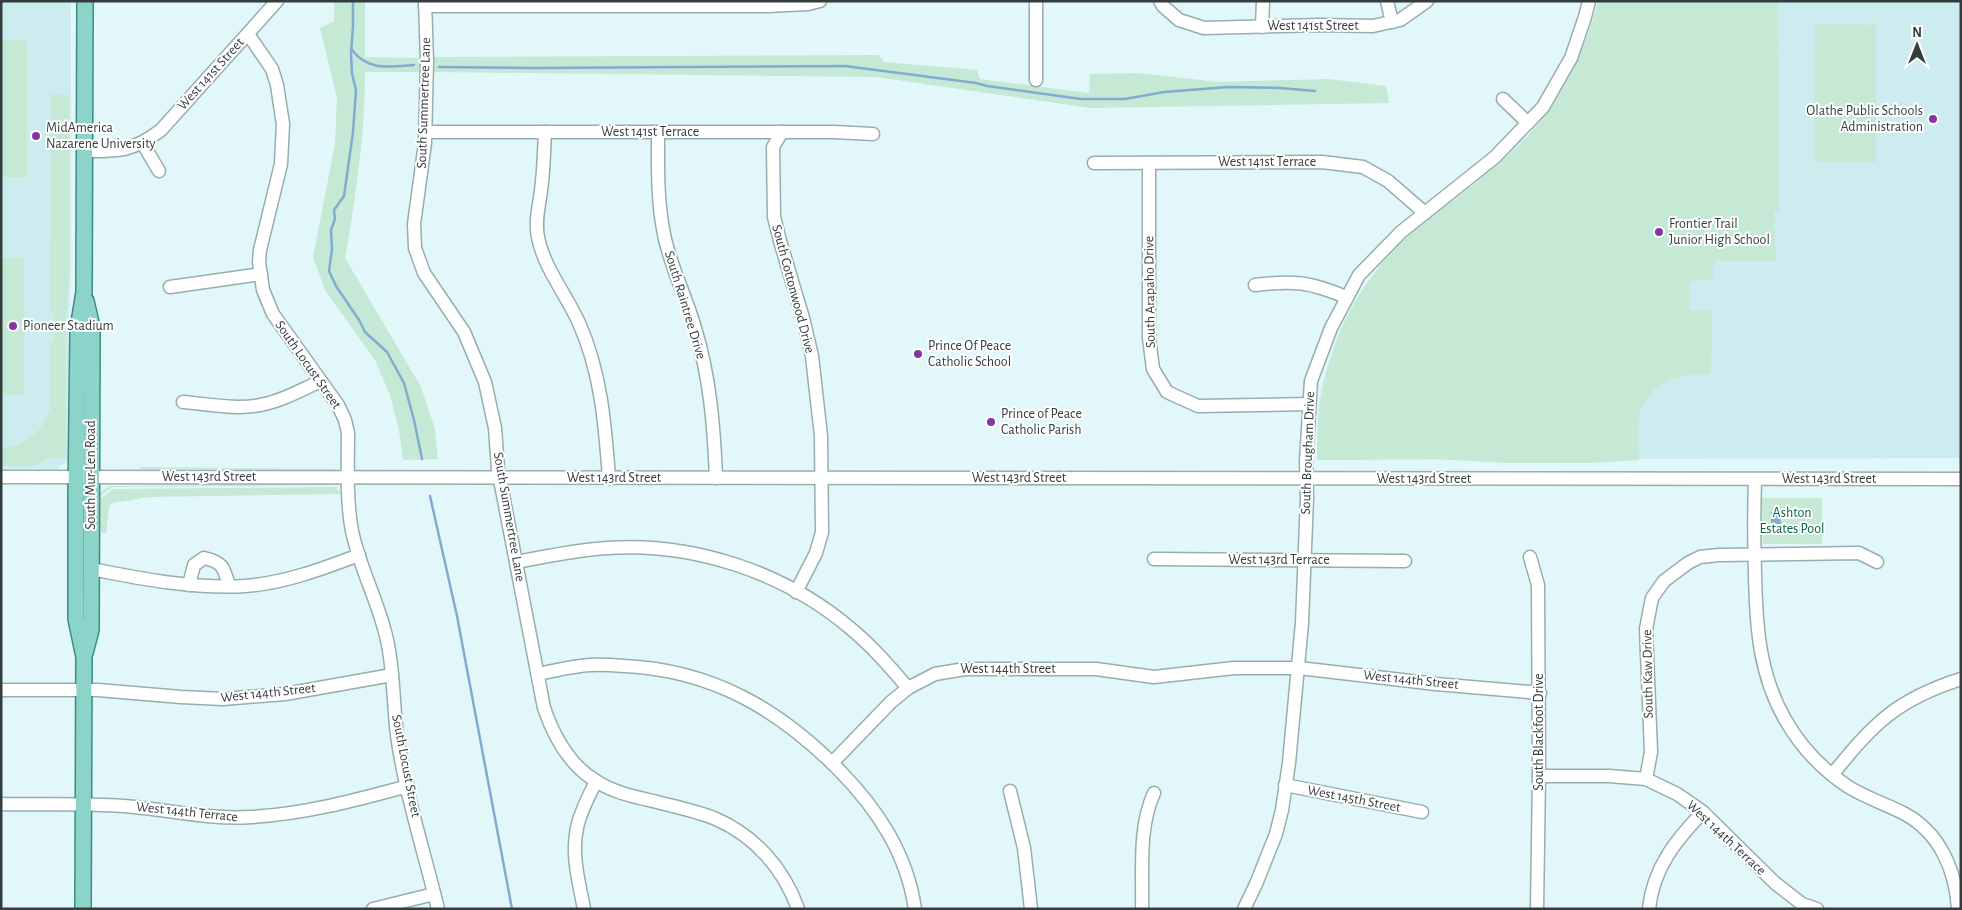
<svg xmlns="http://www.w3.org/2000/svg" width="1962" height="910" font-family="'Alegreya Sans',sans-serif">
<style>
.built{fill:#ccecef}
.green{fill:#c5e9d4}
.water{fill:#83abd1}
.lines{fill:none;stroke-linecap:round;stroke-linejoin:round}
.stream{stroke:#83abd1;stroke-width:2.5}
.minor-casing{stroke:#98adaf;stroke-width:15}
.major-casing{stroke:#3b8d82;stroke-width:18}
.minor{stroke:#fff;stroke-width:12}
.major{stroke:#8cd4ca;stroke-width:15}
.poi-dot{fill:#8236a7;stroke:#fff;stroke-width:2}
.labels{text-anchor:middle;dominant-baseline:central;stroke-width:4;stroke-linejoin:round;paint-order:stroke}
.street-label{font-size:14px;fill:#343d3e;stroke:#fff}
.poi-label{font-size:14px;fill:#343d3e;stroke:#fff;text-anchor:start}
.park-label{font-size:14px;fill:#006440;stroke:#fff}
</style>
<rect width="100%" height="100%" fill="#e1f7f9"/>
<g class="built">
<path d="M1 1H71V271L68 337 70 456 67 462 56 469H1Z"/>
<path d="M1598 1H1961V458L1317 460V432L1319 402 1324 377 1339 332 1355 301 1384 260 1401 243 1503 160 1534 129 1551 107 1576 64 1592 23Z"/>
</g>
<g class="green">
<path d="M334 1H365V57L420 58V72H365C365 135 356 196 345 258L421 387 435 429 438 459 403 460 399 430 390 395 375 360 325 290 313 257 335 144 337 98 320 28 334 21Z"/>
<path d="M1598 1H1778L1779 209 1774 213 1776 261H1714L1713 280 1690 281 1689 310 1712 311 1711 374C1680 373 1646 382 1639 417 1637 431 1638 446 1639 460L1592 463H1508L1434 459 1317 460C1316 367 1347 286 1420 226 1458 195 1502 167 1534 129 1566 92 1586 48 1598 1Z"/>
<path d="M1815 24 1876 25V162H1814Z"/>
<rect x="1" y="40" width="26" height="137"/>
<path d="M879 55 884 62 977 70 980 79 1089 93 1090 74 1138 73 1218 82 1329 79 1386 86 1389 103 1091 108 876 77 431 72V57Z"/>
<path d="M51 94 69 96V269L65 342 66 457 48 458 34 466H1V448L17 445 27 440 40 429 50 409V343L54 342V311L50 310Z"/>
<rect x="1" y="258" width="23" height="137"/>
<path d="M140 467 338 469 332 470 140 469Z"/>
<path d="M332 484 336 485 113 487 101 495V498L113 489 334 487H338L337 489 341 494 149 497 112 503 109 507 106 533H101V504L100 564 98 562V495L103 490 111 486Z"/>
<path d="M1762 498H1822V544H1763Z"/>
</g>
<path class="water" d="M1771 512H1779L1781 523 1791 525V532H1777V530L1774 529 1773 526H1771Z"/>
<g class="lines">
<g class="stream">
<path d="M353 1V26L351 54 352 74 356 90 353 132 344 196 334 210 335 219 331 230 332 249 329 271 336 286 359 320 365 332 387 352 404 383 414 420 422 459"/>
<path d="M352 50C368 71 389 67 414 65"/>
<path d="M439 67 535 68 845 66 976 83 987 86 1081 99H1125L1164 92 1228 87 1280 88 1315 91"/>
<path d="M430 496 457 616 512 909"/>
</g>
<defs>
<g id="minor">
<path d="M425 1 427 61 425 143 414 224 415 248 424 273 464 332 485 382 495 428 498 469 544 708C554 737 569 765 596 781 614 793 636 797 657 802 676 807 697 811 716 819 755 836 784 869 798 909"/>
<path d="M1160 1 1163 6 1179 20 1204 28 1321 25 1373 26 1400 20 1427 1"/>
<path d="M1387 1 1392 22"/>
<path d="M425 6H767L808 4 820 1"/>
<path d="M1262 27 1263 1"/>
<path d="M248 34 272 69 277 85 283 124 281 164 260 250 259 262 263 290 273 314 338 405 345 420 348 433C348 465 346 499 352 531 360 569 379 603 387 640 394 671 393 703 397 735 405 793 424 851 438 909"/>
<path d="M1036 80V1"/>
<path d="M1503 99 1528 123"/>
<path d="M426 132H834L873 134"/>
<path d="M545 132C544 148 544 165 542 181 541 200 534 219 538 237 543 266 567 296 579 323 601 372 605 424 609 478"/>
<path d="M658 132C658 166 657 201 664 234 670 266 686 296 695 328 710 377 714 427 716 478"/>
<path d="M782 132 773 147 774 217 780 241 803 318 812 356 821 436 822 532 816 553 796 592"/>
<path d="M143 144 159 171"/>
<path d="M85 151C119 151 132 152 161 130L277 1"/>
<path d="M1094 163 1322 162 1363 167 1388 181 1425 213"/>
<path d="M1149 163V338L1153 369 1167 392 1198 406 1309 404"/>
<path d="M1255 285C1294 280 1310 282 1346 297"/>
<path d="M170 287 261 274"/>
<path d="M183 402C208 404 236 410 260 405 282 401 301 390 321 381"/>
<path d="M1 477 1961 479"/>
<path d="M1755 480C1754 511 1754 543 1755 574 1756 626 1759 675 1786 721 1801 747 1822 769 1847 786 1866 798 1886 804 1905 814 1940 833 1956 871 1958 909"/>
<path d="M1530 557 1538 585 1539 776 1537 909"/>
<path d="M1154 559 1405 561"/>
<path d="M517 562C547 556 576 550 607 548 693 542 784 572 850 628 872 646 890 667 908 688"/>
<path d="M91 569C142 579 193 589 245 586 285 583 322 569 359 555"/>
<path d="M189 585 194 565 204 558C223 562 224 568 229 586"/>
<path d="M538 674C555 671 572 666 590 665 601 664 613 665 624 666 712 670 779 709 840 771 878 810 907 854 915 909"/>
<path d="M1 690H98L181 697 223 699 285 694 392 675"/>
<path d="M832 763 891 702 908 688 935 674 965 669H1096L1154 677 1234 668H1299L1436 684 1540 693"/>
<path d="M1832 775C1874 723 1896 700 1961 679"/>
<path d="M1539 776H1609L1646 779 1677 794 1703 812 1775 883 1802 904 1817 909"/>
<path d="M1646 779 1651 752 1646 629 1652 598 1664 581 1688 563 1700 557 1719 555 1859 553 1877 562"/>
<path d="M1285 785 1422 812"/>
<path d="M1010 791 1024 848 1031 909"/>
<path d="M1 804C42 805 82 803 123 806 166 809 208 820 251 817 305 814 356 800 408 786"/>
<path d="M373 909 434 894"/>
<path d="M584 909C579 882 571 855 577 828 580 812 589 796 596 781"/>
<path d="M1142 909C1143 871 1138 828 1154 793"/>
<path d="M1244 909 1256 884 1276 834 1282 810 1289 763 1302 623 1307 498 1306 461 1311 381 1331 328 1359 275 1401 232 1495 157 1543 107 1571 58 1585 17 1589 1"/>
<path d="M1649 909C1653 868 1676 840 1703 812"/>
</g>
<g id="major">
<path d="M85 653 91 630 92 327 86 301"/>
<path d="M83 909 84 657 76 619V498L78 329 84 292 85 1"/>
</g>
</defs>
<use href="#minor" class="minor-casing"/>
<use href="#major" class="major-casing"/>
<use href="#minor" class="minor"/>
<use href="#major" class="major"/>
</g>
<g class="poi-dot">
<circle cx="1933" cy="119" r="5"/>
<circle cx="36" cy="136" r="5"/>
<circle cx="1659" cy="232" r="5"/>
<circle cx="13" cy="326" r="5"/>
<circle cx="918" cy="354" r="5"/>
<circle cx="991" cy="422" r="5"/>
</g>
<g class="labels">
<g class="street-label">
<text x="1313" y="26">West 141st Street</text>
<text transform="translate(211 74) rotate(-48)">West 141st Street</text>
<text transform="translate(424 103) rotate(-88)">South Summertree Lane</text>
<text x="650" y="132">West 141st Terrace</text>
<text x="1267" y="162">West 141st Terrace</text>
<text transform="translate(793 289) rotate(75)">South Cottonwood Drive</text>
<text transform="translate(1150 292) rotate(-91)">South Arapaho Drive</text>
<text transform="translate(685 305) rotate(73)">South Raintree Drive</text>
<text transform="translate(308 365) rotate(55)">South Locust Street</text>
<text transform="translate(1308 453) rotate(-88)">South Brougham Drive</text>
<text transform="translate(91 475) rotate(-90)">South Mur-Len Road</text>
<text x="209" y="477">West 143rd Street</text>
<text x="614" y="478">West 143rd Street</text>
<text x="1019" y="478">West 143rd Street</text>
<text x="1424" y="479">West 143rd Street</text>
<text x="1829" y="479">West 143rd Street</text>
<text transform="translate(509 517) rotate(80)">South Summertree Lane</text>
<text x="1279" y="560">West 143rd Terrace</text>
<text x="1008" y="669">West 144th Street</text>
<text transform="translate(1648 674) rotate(-91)">South Kaw Drive</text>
<text transform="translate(1411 680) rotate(6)">West 144th Street</text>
<text transform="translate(268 693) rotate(-6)">West 144th Street</text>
<text transform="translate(1539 732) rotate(-90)">South Blackfoot Drive</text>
<text transform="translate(406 766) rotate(79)">South Locust Street</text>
<text transform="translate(1354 799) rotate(11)">West 145th Street</text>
<text transform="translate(187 812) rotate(6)">West 144th Terrace</text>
<text transform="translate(1726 838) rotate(43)">West 144th Terrace</text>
</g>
<g class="poi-label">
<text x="1923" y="111" text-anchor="end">Olathe Public Schools<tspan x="1923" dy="16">Administration</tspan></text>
<text x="46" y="128">MidAmerica<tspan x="46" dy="16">Nazarene University</tspan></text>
<text x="1669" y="224">Frontier Trail<tspan x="1669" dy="16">Junior High School</tspan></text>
<text x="23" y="326">Pioneer Stadium</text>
<text x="928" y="346">Prince Of Peace<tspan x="928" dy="16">Catholic School</tspan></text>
<text x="1001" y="414">Prince of Peace<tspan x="1001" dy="16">Catholic Parish</tspan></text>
</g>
<g class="park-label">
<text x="1792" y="513">Ashton<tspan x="1792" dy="16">Estates Pool</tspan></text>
</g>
</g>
<rect width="1962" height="910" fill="none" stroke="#343d3e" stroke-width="5"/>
<g transform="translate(1917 45)" stroke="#ffffff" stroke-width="4" paint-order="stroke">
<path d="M0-4L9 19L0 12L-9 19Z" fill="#343d3e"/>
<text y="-8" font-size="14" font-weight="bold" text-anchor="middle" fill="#343d3e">N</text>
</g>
</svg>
